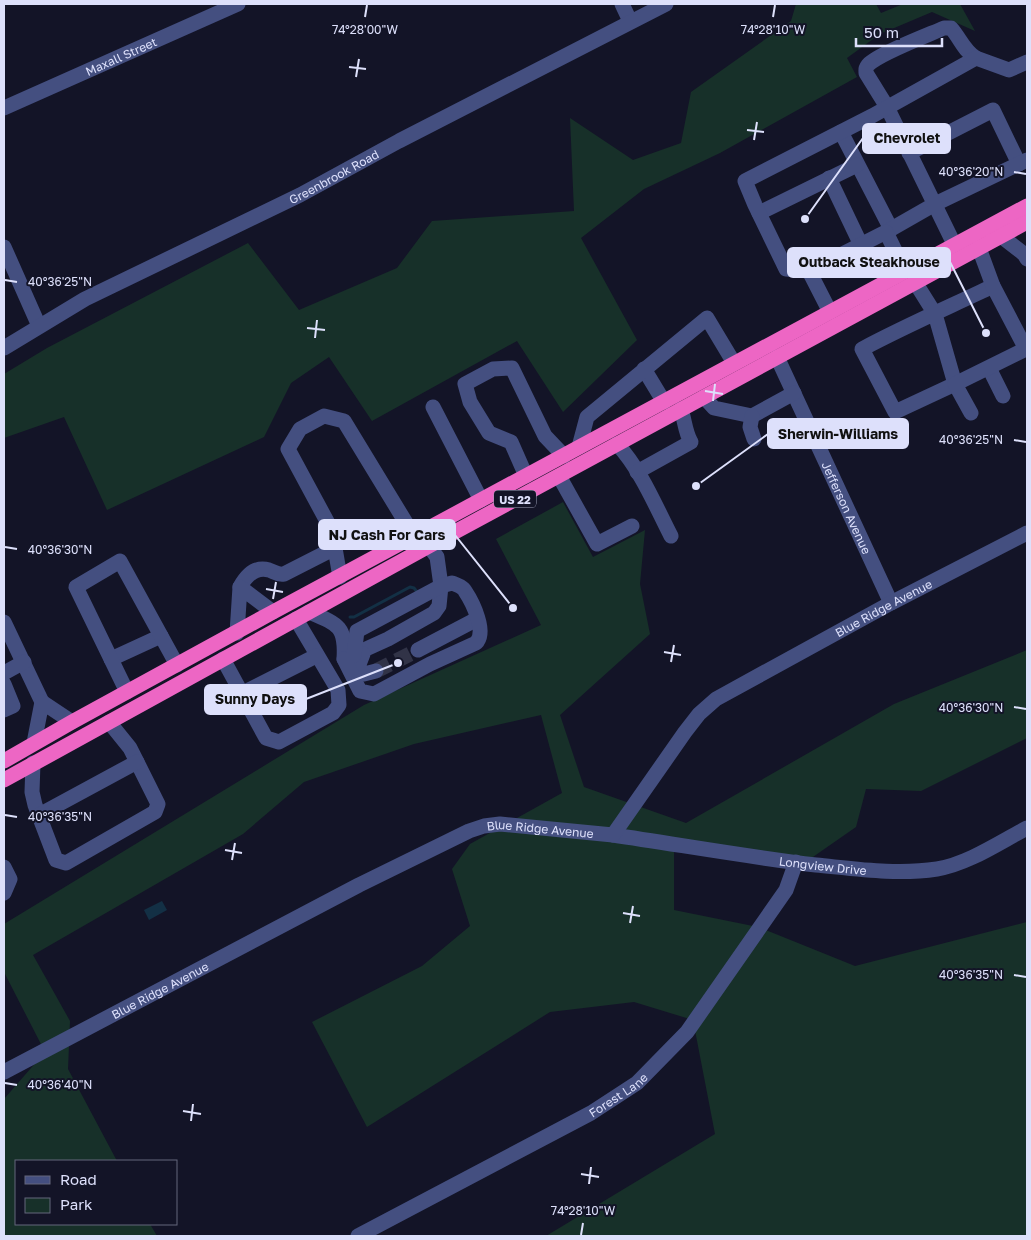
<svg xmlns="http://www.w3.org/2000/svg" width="1031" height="1240" font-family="'Golos Text',sans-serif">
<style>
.green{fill:#173029}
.water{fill:#133045}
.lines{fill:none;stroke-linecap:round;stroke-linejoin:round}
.stream{stroke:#133045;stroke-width:3}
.minor-tunnel{stroke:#313347;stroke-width:15;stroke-dasharray:15 8;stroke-linecap:butt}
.minor{stroke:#444f80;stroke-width:15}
.highway{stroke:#ed66c4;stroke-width:15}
.ticks{fill:none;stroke:#dde0fb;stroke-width:2}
.labels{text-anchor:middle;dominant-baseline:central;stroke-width:4;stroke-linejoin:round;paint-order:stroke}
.shield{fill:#131427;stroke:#a0a3bb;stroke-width:1}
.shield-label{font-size:11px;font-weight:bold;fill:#dde0fb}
.street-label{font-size:12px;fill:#dde0fb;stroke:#131427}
.ticks-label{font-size:12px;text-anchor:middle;fill:#dde0fb;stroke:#131427;stroke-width:4;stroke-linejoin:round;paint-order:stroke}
.leader{fill:none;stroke:#dde0fb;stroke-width:2}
.callout-dot{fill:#dde0fb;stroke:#131427;stroke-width:2}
.callout{fill:#dde0fb;stroke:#dde0fb;stroke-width:2}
.callout-label{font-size:14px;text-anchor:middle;font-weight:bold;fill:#111}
</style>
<rect width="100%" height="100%" fill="#131427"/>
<g class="green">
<path d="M796 4H876L881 13 903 4H960L975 31 932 12 880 34 847 58 857 77 720 153 644 189 581 238 637 340 563 412 517 341 372 421 329 357 291 383 264 437 107 510 64 417 4 438V374L47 348 248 243 299 310 397 268 432 221 574 211 570 118 633 160 681 143 691 92 791 21Z"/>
<path d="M563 502 593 557 645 530 640 584 650 634 560 715 584 787 686 823 894 704 1027 650V738L921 791 866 789 856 827 810 859 674 844V910L758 927 855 966 1027 922V1236H546L715 1134 693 1020 634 1002 550 1012 367 1127 312 1022 422 966 470 926 452 869 470 844 562 793 541 715 414 744 304 782 243 834 33 955 70 1021 68 1069 117 1161H16V1224H150L157 1236H4V1099L45 1052 4 972V924L364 705 541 625 496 539Z"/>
</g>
<path class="water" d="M162 901 167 910 149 920 144 910Z"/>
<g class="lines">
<path class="stream" d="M350 617H354L410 587 414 588 418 593"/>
<path class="minor-tunnel" d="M376 671 418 650"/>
<g class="minor">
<path d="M622 4 630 21"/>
<path id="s1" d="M4 108 238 4"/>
<path d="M841 132 891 229"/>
<path d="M909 153 993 110 1019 164"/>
<path d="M829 178 861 245"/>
<path d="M759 213 857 165"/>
<path d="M886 232 935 204 1027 160"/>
<path d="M1001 236 1024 254 1027 259"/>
<path d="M954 244 887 107 866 73C866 68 865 69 868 65 878 54 928 35 944 28H951C960 38 964 51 976 58"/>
<path d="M4 247 39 326"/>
<path d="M809 271 830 312"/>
<path d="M905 271 886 232 809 271 786 269 755 205 745 181 872 116 976 58 1009 70 1027 62"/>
<path d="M915 282 935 314 955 384 895 412 862 349C905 326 949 307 993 286"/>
<path id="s2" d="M4 348 85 299 300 195 399 141 666 4"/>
<path id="s3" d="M777 357 891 603"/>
<path d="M989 368 1003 396"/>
<path d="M644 369 664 402"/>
<path d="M704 397 714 408 752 416 794 393"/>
<path d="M433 407 481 500"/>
<path d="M971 413 955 384 1026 349 993 286 979 248"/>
<path d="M752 416 750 427 754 439"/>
<path d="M617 444C641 470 655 505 671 536"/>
<path d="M579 447 587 417 707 318 734 363"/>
<path d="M637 472 691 442C685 432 685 421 681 409"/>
<path d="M526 476 511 442 489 433 470 402 465 384 493 369 512 368 545 436 564 456"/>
<path d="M559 476 597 544 632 526"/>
<path d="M335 548 336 538 288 449 300 429 324 416 344 421 414 536"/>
<path d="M240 587C246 576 255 566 269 570 275 572 277 575 284 574L335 548 340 577"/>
<path d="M309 612C338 624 346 626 344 659L388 639 434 613 439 606 441 586 437 557 429 546"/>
<path d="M4 622 42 702"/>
<path d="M237 633 240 587 273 612"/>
<path d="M418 650 477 619"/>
<path d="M363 654 358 667 364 674 376 671"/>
<path d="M111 659 161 636"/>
<path d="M223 659 266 738 279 742 333 713 339 705 338 690 296 619"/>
<path d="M344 659 360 691 374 694 430 664 476 643C487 632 473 603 465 591 463 587 457 585 452 583L441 586 357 631 354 655"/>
<path d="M4 673 24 662"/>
<path d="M4 684 13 706 4 710"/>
<path d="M127 692 76 587 120 561 177 665"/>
<path d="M243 693 316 656"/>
<path d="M34 743 42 702 72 722"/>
<path d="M33 763 32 792 35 805 56 860 66 863 155 812 158 804 130 748 109 722"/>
<path d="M39 815 137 762"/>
<path id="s4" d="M613 835C681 845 748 857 816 865 857 869 897 875 937 869 968 864 1000 842 1027 828"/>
<path d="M4 867 10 879 4 893"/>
<path id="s5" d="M4 1072 359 885 469 831 484 826 500 824 613 835 685 732 699 714 716 699 891 603 1027 533"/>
<path id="s6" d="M358 1236 591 1113 637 1083 687 1032 786 890 796 862"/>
</g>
<g class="highway">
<path d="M4 761 72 722 273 612 1027 206"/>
<path d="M4 780 429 546 1027 222"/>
</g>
</g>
<path class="ticks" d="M365 17 367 5M773 17 775 5M349 67 366 69M356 77 359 59M747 130 764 132M754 140 757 122M1014 172 1026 174M5 280 17 282M307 328 325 330M315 338 317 320M705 391 723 394M713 401 715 384M1014 440 1026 442M5 547 17 549M266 589 283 592M273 599 276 582M664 652 681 655M671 662 674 645M1014 707 1026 709M5 815 17 817M225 850 242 853M232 860 235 843M623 913 640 916M630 923 633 906M1014 975 1026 977M5 1083 17 1085M183 1111 201 1114M191 1121 193 1104M581 1174 599 1177M589 1184 591 1167M581 1235 583 1223"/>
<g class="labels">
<rect class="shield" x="494" y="490.5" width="42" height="17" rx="4"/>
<g class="shield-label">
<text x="515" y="499">US 22</text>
</g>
<g class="street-label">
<text stroke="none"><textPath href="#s1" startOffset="128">Maxall Street</textPath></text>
<text stroke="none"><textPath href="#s2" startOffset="372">Greenbrook Road</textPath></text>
<text stroke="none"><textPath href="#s3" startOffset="166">Jefferson Avenue</textPath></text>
<text stroke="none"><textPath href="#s5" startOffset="1031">Blue Ridge Avenue</textPath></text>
<text stroke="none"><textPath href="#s5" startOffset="596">Blue Ridge Avenue</textPath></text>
<text stroke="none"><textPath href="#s4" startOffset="212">Longview Drive</textPath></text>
<text stroke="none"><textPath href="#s5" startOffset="176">Blue Ridge Avenue</textPath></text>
<text stroke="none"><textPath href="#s6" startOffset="296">Forest Lane</textPath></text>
</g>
</g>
<g class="ticks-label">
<text x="365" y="34">74°28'00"W</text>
<text x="773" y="34">74°28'10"W</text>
<text x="971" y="176">40°36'20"N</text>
<text x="60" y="286">40°36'25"N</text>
<text x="971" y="444">40°36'25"N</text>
<text x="60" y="554">40°36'30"N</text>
<text x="971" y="712">40°36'30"N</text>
<text x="60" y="821">40°36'35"N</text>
<text x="971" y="979">40°36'35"N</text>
<text x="60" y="1089">40°36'40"N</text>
<text x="583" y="1215">74°28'10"W</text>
</g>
<path class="leader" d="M805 219L863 138M986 333L950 262M696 486L768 434M513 608L455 535M398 663L306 699"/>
<g class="callout-dot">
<circle cx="805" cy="219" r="5"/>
<circle cx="986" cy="333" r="5"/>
<circle cx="696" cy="486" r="5"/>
<circle cx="513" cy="608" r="5"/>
<circle cx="398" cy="663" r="5"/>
</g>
<g class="callout">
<rect x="863" y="124" width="87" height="29" rx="5"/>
<rect x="788" y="248" width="162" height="29" rx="5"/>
<rect x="768" y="419" width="140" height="29" rx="5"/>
<rect x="319" y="520" width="136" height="29" rx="5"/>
<rect x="205" y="685" width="101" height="29" rx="5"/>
</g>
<g class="callout-label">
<text x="907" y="143">Chevrolet</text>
<text x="869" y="267">Outback Steakhouse</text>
<text x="838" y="439">Sherwin-Williams</text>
<text x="387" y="540">NJ Cash For Cars</text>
<text x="255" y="704">Sunny Days</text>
</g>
<rect width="1031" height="1240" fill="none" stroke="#dde0fb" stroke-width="10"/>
<rect x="15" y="1160" width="162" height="65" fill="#131427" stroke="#64667c"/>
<rect x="25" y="1176" width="25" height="8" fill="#444f80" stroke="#64667c"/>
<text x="60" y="1185" font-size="15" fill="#dde0fb">Road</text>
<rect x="25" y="1198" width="25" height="15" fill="#173029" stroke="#64667c"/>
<text x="60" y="1210" font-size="15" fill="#dde0fb">Park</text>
<path d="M856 38v8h86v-8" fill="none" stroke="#dde0fb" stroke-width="2.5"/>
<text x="864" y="38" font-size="15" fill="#dde0fb" stroke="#131427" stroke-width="4" paint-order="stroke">50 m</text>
</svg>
